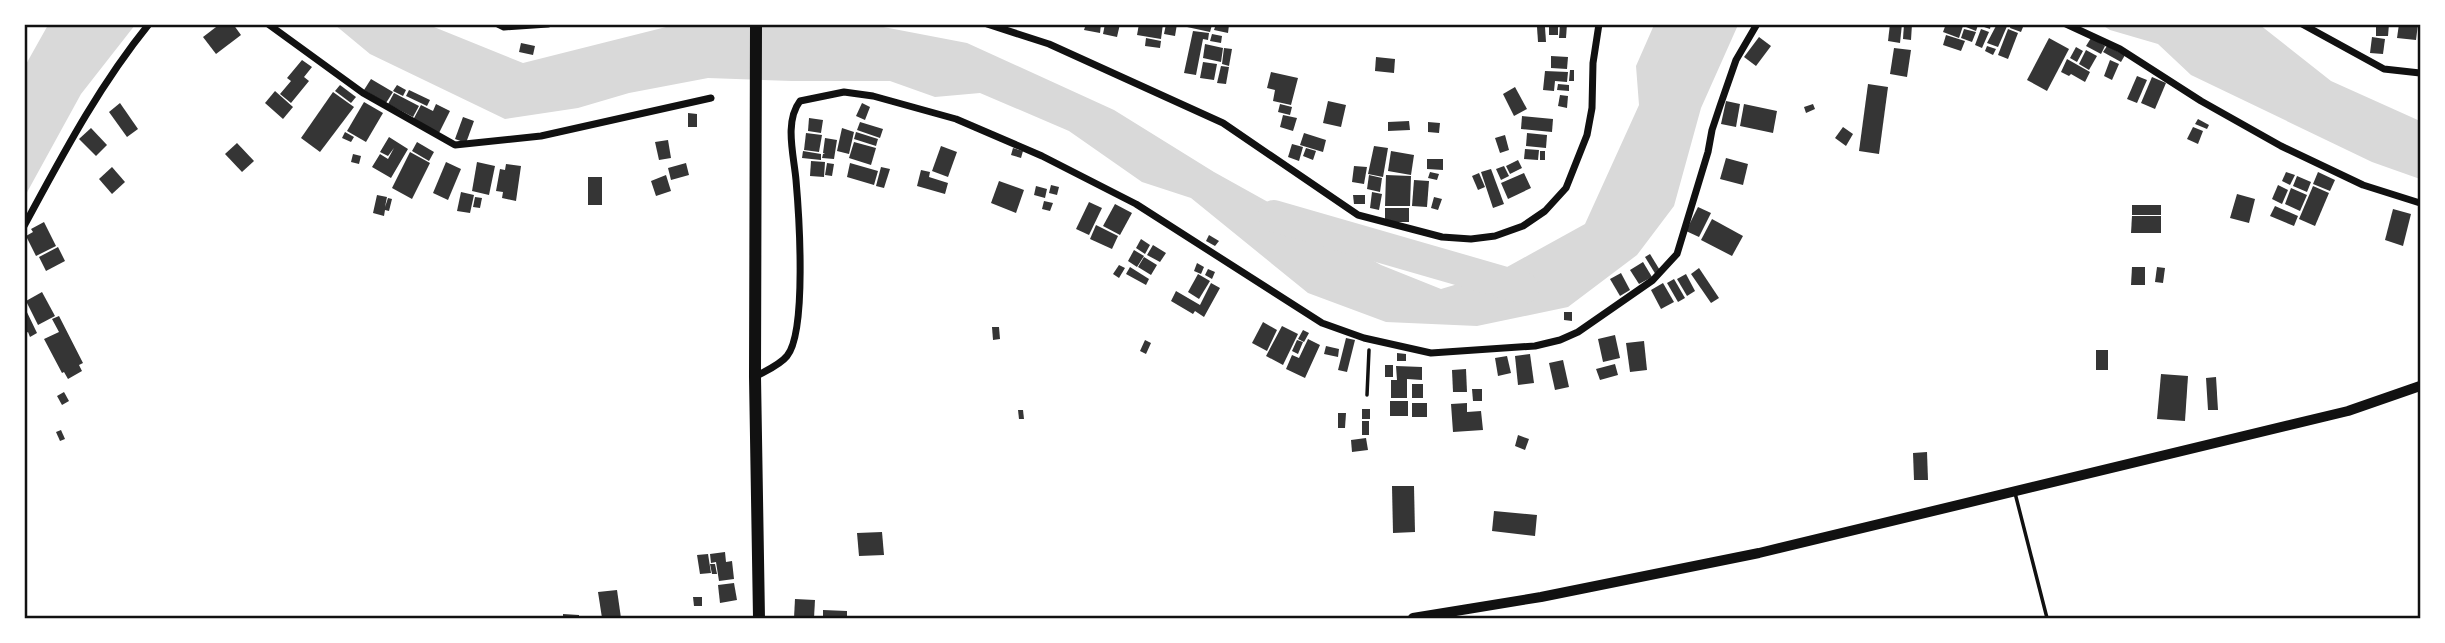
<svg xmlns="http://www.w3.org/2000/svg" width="2445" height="643" font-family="'Public Sans',sans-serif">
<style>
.water{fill:#d9d9d9}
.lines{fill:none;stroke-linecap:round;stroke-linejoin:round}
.river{stroke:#d9d9d9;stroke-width:32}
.building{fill:#353535}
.path{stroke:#111;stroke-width:3.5}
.service{stroke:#111;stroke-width:3.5}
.minor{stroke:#111;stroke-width:7}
.tertiary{stroke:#111;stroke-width:10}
.trunk{stroke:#111;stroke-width:12}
.neatline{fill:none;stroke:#111;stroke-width:2.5}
</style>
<rect width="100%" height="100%" fill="#fff"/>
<g class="water">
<path d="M678 24 873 25 967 43 1114 110 1214 172 1381 265 1441 289 1498 272 1585 224 1639 105 1636 66 1654 25H1738L1701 108 1674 206 1637 255 1568 307 1477 326 1386 322 1308 293 1191 198 1142 182 1069 131 980 93 935 97 890 81H792L708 78 629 93 578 108 505 119 370 54 335 25H429L523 63Z"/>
<path d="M48 25H135L81 94 25 196V66Z"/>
<path d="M2102 25H2260L2331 81 2420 121V179L2372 162 2191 75 2158 44 2110 30Z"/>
</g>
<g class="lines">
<path class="river" d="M1274 216 1523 288"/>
</g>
<g class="building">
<path d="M220 24H233L241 35 216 54 203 37Z"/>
<path d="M1086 24H1101L1100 33 1084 30Z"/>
<path d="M1105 24H1120L1117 37 1103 34Z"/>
<path d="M1139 24H1163L1161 39 1137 35Z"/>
<path d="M1166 24H1177L1175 36 1164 34Z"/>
<path d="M1188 24H1208L1212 25 1210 32 1187 27Z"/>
<path d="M1216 24 1229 25 1228 33 1214 30Z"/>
<rect x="1549" y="24" width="9" height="11"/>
<path d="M1560 24H1567L1566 38H1559Z"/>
<path d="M1890 24H1902L1900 43 1888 41Z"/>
<path d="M1904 24H1912L1911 40 1903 39Z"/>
<path d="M1946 24 1963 26 1959 38 1943 32Z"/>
<path d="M1967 24H1991L1990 29 1978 25 1976 31 1966 27Z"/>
<path d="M1997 24H2008L1998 47 1987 43Z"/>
<path d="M2011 24 2023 27 2021 32 2010 28Z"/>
<path d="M2376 24H2389L2388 36H2376Z"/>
<path d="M2399 24H2418L2416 40 2397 38Z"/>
<path d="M1537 27H1545L1546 42H1538Z"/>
<path d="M1964 29 1976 32 1972 42 1961 38Z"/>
<path d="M1981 29 1989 32 1982 48 1975 45Z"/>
<path d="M2008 29 2018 33 2008 59 1998 55Z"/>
<path d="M1193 31 1209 33 1208 40 1203 39 1196 75 1184 73Z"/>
<path d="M1212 34 1222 36 1221 43 1210 41Z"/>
<path d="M1946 35 1965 41 1961 51 1943 45Z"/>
<path d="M1759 37 1771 46 1756 66 1744 57Z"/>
<path d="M2372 37 2385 39 2383 54 2370 53Z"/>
<path d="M1146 38 1161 41 1160 48 1145 46Z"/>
<path d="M2049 38 2069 49 2047 91 2027 80Z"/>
<path d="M2091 38 2105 46 2101 54 2086 46Z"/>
<path d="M521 43 535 46 533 55 519 52Z"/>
<path d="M1205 44 1223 48 1221 62 1203 58Z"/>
<path d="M1987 46 1996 49 1993 55 1985 51Z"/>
<path d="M2107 46 2125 55 2121 62 2103 52Z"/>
<path d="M2076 47 2083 51 2077 62 2070 58Z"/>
<path d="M1224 48 1232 49 1229 66 1222 64Z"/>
<path d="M1894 48 1911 50 1907 77 1890 74Z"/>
<path d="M2086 50 2097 56 2089 70 2079 64Z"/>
<path d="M1551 56 1568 57 1567 69 1551 68Z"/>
<path d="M1376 57 1395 59 1394 73 1375 71Z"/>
<path d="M2067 59 2090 72 2085 82 2071 74 2069 76 2061 72Z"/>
<path d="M302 60 312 67 304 77 309 81 291 103 280 94 291 81 287 78Z"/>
<path d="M2110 60 2119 64 2112 80 2104 76Z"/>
<path d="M1203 62 1217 64 1214 80 1200 78Z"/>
<path d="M1221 66 1229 67 1226 84 1217 83Z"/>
<path d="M1570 70H1574V81H1569Z"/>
<path d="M1545 71 1568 72 1567 82 1555 81 1554 91 1543 90Z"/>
<path d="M1271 72 1298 78 1291 105 1273 101 1275 90 1267 88Z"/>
<path d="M2137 76 2147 80 2137 103 2127 99Z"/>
<path d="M2152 77 2166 83 2155 109 2141 103Z"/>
<path d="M371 79 393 92 386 103 364 90Z"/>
<path d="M1558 84 1569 85V91L1557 90Z"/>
<path d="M1868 84 1888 87 1879 154 1859 151Z"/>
<path d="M340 85 356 97 351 103 335 91Z"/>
<path d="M397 85 406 90 403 96 393 91Z"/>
<path d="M1515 87 1527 109 1514 116 1503 94Z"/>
<path d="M409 90 430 100 427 106 406 96Z"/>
<path d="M275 91 293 107 283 119 265 103Z"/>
<path d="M333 92 354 107 320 152 301 138Z"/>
<path d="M394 93 419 106 413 117 388 104Z"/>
<path d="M1560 95 1568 96 1567 108 1558 106Z"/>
<path d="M1328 101 1346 105 1341 127 1323 123Z"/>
<path d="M1726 101 1740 104 1736 127 1721 124Z"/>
<path d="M364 102 383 113 366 142 347 131Z"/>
<path d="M120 103 138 129 127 137 109 112Z"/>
<path d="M862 103 870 107 865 120 856 116Z"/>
<path d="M436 104 450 111 439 133 413 120 421 105 433 111Z"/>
<path d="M1280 104 1292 107 1290 115 1278 112Z"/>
<path d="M1744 104 1777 111 1773 133 1740 126Z"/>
<path d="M1813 104 1815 109 1806 113 1804 107Z"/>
<path d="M688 113 697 114V127H688Z"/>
<path d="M1283 115 1297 118 1293 131 1280 127Z"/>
<path d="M1522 116 1553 119 1552 132 1521 129Z"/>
<path d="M463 117 474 121 466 143 455 139Z"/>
<path d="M809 118 823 120 821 133 808 131Z"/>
<path d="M2198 119 2209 125 2207 129 2195 124Z"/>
<path d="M1409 121 1410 130 1388 131V122Z"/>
<path d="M860 122 883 129 880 138 857 130Z"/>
<path d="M1428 122 1440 123 1439 133 1428 132Z"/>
<path d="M1843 127 1853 134 1846 146 1835 138Z"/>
<path d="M2193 127 2203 131 2198 144 2187 139Z"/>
<path d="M91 128 107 145 96 156 79 139Z"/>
<path d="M842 128 854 132 849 154 837 151Z"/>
<path d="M345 132 354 137 351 142 342 138Z"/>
<path d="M856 132 878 139 876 146 854 139Z"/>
<path d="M806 133 822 135 819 152 804 150Z"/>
<path d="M1304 133 1326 140 1323 152 1300 145Z"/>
<path d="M1527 133 1547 135 1546 148 1526 146Z"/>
<path d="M1505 135 1509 150 1500 153 1495 138Z"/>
<path d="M389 137 408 149 391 178 372 167 380 154 388 159 394 148 388 156 380 152Z"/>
<path d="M825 138 837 140 834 159 822 158 823 154H825L823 153Z"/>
<path d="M668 140 671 158 659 160 655 142Z"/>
<path d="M417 142 434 152 429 161 412 151Z"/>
<path d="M854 142 876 148 871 165 849 158Z"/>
<path d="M237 143 254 161 242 172 225 154Z"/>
<path d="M1292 144 1303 147 1299 161 1288 157Z"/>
<path d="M941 146 957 152 948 177 932 171Z"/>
<path d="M1374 146 1388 148 1383 177 1368 174Z"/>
<path d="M1013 148 1023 151 1021 158 1011 155Z"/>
<path d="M1306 148 1316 151 1313 160 1303 156Z"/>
<path d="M1525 149 1539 150 1538 160 1524 159Z"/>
<path d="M803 151 821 154V160L802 158Z"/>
<path d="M1391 151 1414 155 1411 175 1388 171Z"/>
<rect x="1540" y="151" width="5" height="9"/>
<path d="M410 152 430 163 412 199 392 188Z"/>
<path d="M353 154 361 156 359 164 351 162Z"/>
<path d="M1726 158 1748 164 1743 185 1720 179Z"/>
<path d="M1427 159H1443V170L1427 169Z"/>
<path d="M1518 160 1522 168 1510 174 1506 166Z"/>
<path d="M811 161 825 162 824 177 810 176Z"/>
<path d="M446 162 461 169 448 200 433 193Z"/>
<path d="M477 162 495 166 489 195 472 191Z"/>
<path d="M686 163 689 175 671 180 668 168Z"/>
<path d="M827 163 834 164 832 176 825 175Z"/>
<path d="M850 163 878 171 874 185 847 177Z"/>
<path d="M506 164 521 166 516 201 502 198 503 192 496 191 500 169 505 170Z"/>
<path d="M1354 166 1367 167 1364 184 1352 182Z"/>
<path d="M1504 166 1509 176 1501 180 1496 169Z"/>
<path d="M112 167 125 182 112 194 99 179Z"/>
<path d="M881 167 890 169 884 188 876 186Z"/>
<path d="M1491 169 1504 204 1493 208 1481 172Z"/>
<path d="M921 170 930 172 929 177 948 183 945 194 917 186Z"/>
<path d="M1430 172 1439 174 1437 180 1428 178Z"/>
<path d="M2286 172 2295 175 2290 185 2282 181Z"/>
<path d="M2318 172 2335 180 2330 191 2313 184Z"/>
<path d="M1479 173 1485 187 1478 190 1472 176Z"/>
<path d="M1524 173 1531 188 1508 199 1501 183Z"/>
<path d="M666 175 671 191 656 196 651 181Z"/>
<path d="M1369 175 1382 178 1380 192 1367 189Z"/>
<path d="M1386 175 1411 176 1410 206H1385Z"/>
<path d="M2297 176 2311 182 2307 192 2293 186Z"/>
<rect x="588" y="177" width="14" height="28"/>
<path d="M1414 180 1429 181 1427 207 1412 206Z"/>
<path d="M999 181 1024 190 1016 213 991 203Z"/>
<path d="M1051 185 1059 187 1057 195 1049 193Z"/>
<path d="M2278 185 2288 190 2282 204 2272 199Z"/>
<path d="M1036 186 1047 189 1045 198 1034 195Z"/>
<path d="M2313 186 2329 193 2315 226 2299 219Z"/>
<path d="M2291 188 2307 195 2300 211 2285 204Z"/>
<path d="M461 192 474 195 470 213 457 211Z"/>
<path d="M1372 192 1382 194 1379 210 1370 208Z"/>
<path d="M2237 194 2255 199 2249 223 2230 218Z"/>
<path d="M377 195 387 197 385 207 388 198 392 199 389 211 385 210 384 216 373 213Z"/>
<path d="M1353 195H1365V204H1354Z"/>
<path d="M475 197 482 198 480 208 473 207Z"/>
<path d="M1434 197 1442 199 1438 210 1431 208Z"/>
<path d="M1044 201 1053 203 1050 211 1042 209Z"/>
<path d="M1089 202 1102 208 1089 235 1076 229Z"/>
<path d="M1115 204 1132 213 1120 235 1103 226Z"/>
<rect x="2132" y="205" width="29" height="10"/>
<path d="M2275 206 2298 216 2294 226 2270 216Z"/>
<path d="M1698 207 1711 213 1699 237 1686 231Z"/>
<rect x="1385" y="208" width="24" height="14"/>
<path d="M2393 209 2411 214 2403 246 2385 240Z"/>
<path d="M2132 216H2161V233H2131Z"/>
<path d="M1712 219 1743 236 1732 256 1701 240Z"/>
<path d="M44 222 56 246 36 256 26 236 33 232 31 229Z"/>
<path d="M1096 225 1118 236 1112 249 1090 239Z"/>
<path d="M1209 235 1219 241 1215 246 1206 241Z"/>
<path d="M1141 239 1150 245 1145 254 1136 248Z"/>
<path d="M1153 245 1166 253 1160 262 1147 255Z"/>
<path d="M58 247 65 261 46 271 39 257Z"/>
<path d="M1134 250 1144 256 1137 267 1128 261Z"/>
<path d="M1650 254 1661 272 1656 275 1645 257Z"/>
<path d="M1144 257 1157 265 1151 275 1138 267Z"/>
<path d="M1643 262 1652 277 1639 284 1630 270Z"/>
<path d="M1197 263 1204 267 1201 274 1194 271Z"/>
<path d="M1119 265 1125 268 1119 278 1113 274Z"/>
<path d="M1130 267 1149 279 1146 285 1126 274Z"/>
<path d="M2132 267H2145V285H2131Z"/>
<path d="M2157 267 2165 268 2163 283 2155 282Z"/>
<path d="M1699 268 1719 298 1711 303 1691 274Z"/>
<path d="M1208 269 1215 272 1212 279 1205 275Z"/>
<path d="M1621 273 1630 290 1620 296 1610 279Z"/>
<path d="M1198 274 1210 281 1199 299 1188 292Z"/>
<path d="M1686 274 1695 291 1687 296 1677 279Z"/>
<path d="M1674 279 1685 298 1678 302 1667 283Z"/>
<path d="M1211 283 1220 288 1204 317 1195 311 1193 314 1171 301 1176 291 1200 305Z"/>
<path d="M1663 283 1674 302 1661 309 1651 290Z"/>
<path d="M42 292 55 316 38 325 26 301Z"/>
<path d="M24 306 37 333 30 337 28 332 24 334Z"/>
<path d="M1564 312H1572V321L1564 320Z"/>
<path d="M59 316 83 363 79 365 82 371 68 379 64 372 62 373 44 339 59 332 52 319Z"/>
<path d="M1263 322 1277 330 1267 351 1252 343Z"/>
<path d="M1282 326 1298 334 1283 365 1266 356Z"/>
<path d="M992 327H999L1000 339 993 340Z"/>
<path d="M1303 330 1309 333 1304 342 1298 339Z"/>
<path d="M1615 335 1620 358 1603 362 1598 339Z"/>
<path d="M1346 338 1355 340 1347 372 1338 370Z"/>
<path d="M1308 339 1320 345 1305 378 1286 369 1292 355 1299 358Z"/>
<path d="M1145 340 1151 343 1146 354 1140 351Z"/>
<path d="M1297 340 1303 342 1298 354 1292 351Z"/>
<path d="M1644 341 1647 370 1630 372 1626 343Z"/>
<path d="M1326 346 1339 349 1338 357 1324 354Z"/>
<rect x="2096" y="350" width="12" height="20"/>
<path d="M1397 353 1406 354V361H1397Z"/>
<path d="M1530 354 1534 383 1518 385 1515 356Z"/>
<path d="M1507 356 1511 373 1498 376 1495 358Z"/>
<path d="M1563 360 1569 387 1555 390 1549 363Z"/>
<path d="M1615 364 1618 375 1600 380 1596 369Z"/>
<rect x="1385" y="365" width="8" height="12"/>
<path d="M1396 366 1422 367V380L1407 379V398H1391V380H1397Z"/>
<path d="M1466 369 1467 392H1453L1452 370Z"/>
<path d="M2161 374 2188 376 2185 421 2157 419Z"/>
<path d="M2216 377 2218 410H2208L2206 378Z"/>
<rect x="1412" y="384" width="11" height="14"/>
<path d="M1472 389H1482V401H1473Z"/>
<path d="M64 392 69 401 62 405 57 396Z"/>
<rect x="1390" y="401" width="18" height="15"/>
<rect x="1412" y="403" width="15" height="14"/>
<path d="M1467 403V412L1481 411 1483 430 1453 432 1451 404Z"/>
<rect x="1362" y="409" width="8" height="10"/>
<path d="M1018 410H1023L1024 419H1019Z"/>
<path d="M1338 413H1346L1345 428H1338Z"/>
<rect x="1362" y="421" width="7" height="14"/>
<path d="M61 430 65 439 60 441 56 432Z"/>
<path d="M1518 435 1529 439 1525 450 1515 446Z"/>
<path d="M1366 438 1368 450 1352 452 1351 440Z"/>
<path d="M1927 452 1928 480H1914L1913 453Z"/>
<path d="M1392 486H1414L1415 532 1393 533Z"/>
<path d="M1494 511 1537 515 1535 536 1492 531Z"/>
<path d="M882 532 884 555 859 556 857 533Z"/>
<path d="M725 552 726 562 732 561 734 579 719 581 716 562 711 563 710 554Z"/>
<path d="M708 554 711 573 700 574 697 555Z"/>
<path d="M710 564H715L717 574H712Z"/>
<path d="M734 583 737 600 720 603 718 585Z"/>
<path d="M617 590 621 618H602L598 592Z"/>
<path d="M693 597H702V606H694Z"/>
<path d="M795 599 815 600 814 618H794Z"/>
<path d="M823 610 847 611V618H823Z"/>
<path d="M563 614 579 615V618H563Z"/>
</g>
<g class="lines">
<path class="path" d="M1367 395 1369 350"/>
<path class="service" d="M2015 493 2047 618"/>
<g class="minor">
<path d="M268 24 363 93 455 145 541 136 711 98"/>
<path d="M498 24 504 27 548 24"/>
<path d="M987 24 1049 44 1223 123 1358 215 1442 237 1471 239 1495 236 1523 226 1545 211 1566 188 1587 135 1592 108 1593 63 1599 24"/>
<path d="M2066 24 2120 49 2201 101 2281 146 2363 185 2420 203"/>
<path d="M2302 24 2384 69 2420 73"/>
<path d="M24 226C62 156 98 87 149 24"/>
<path d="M755 377C765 371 780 365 787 356 807 332 799 214 796 180 794 156 784 122 800 101L844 92 873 96 956 119 1042 156 1136 204 1322 323 1364 338 1431 353 1535 346 1560 340 1578 332 1653 280 1677 254 1708 152 1712 130 1720 106 1736 60 1757 24"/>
</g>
<path class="tertiary" d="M1413 618 1541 597 1759 553 2348 411 2420 386"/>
<path class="trunk" d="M756 24 755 377 759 618"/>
</g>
<rect width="2445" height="643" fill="none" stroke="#ffffff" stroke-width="52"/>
<rect x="26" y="26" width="2393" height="591" class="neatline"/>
</svg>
